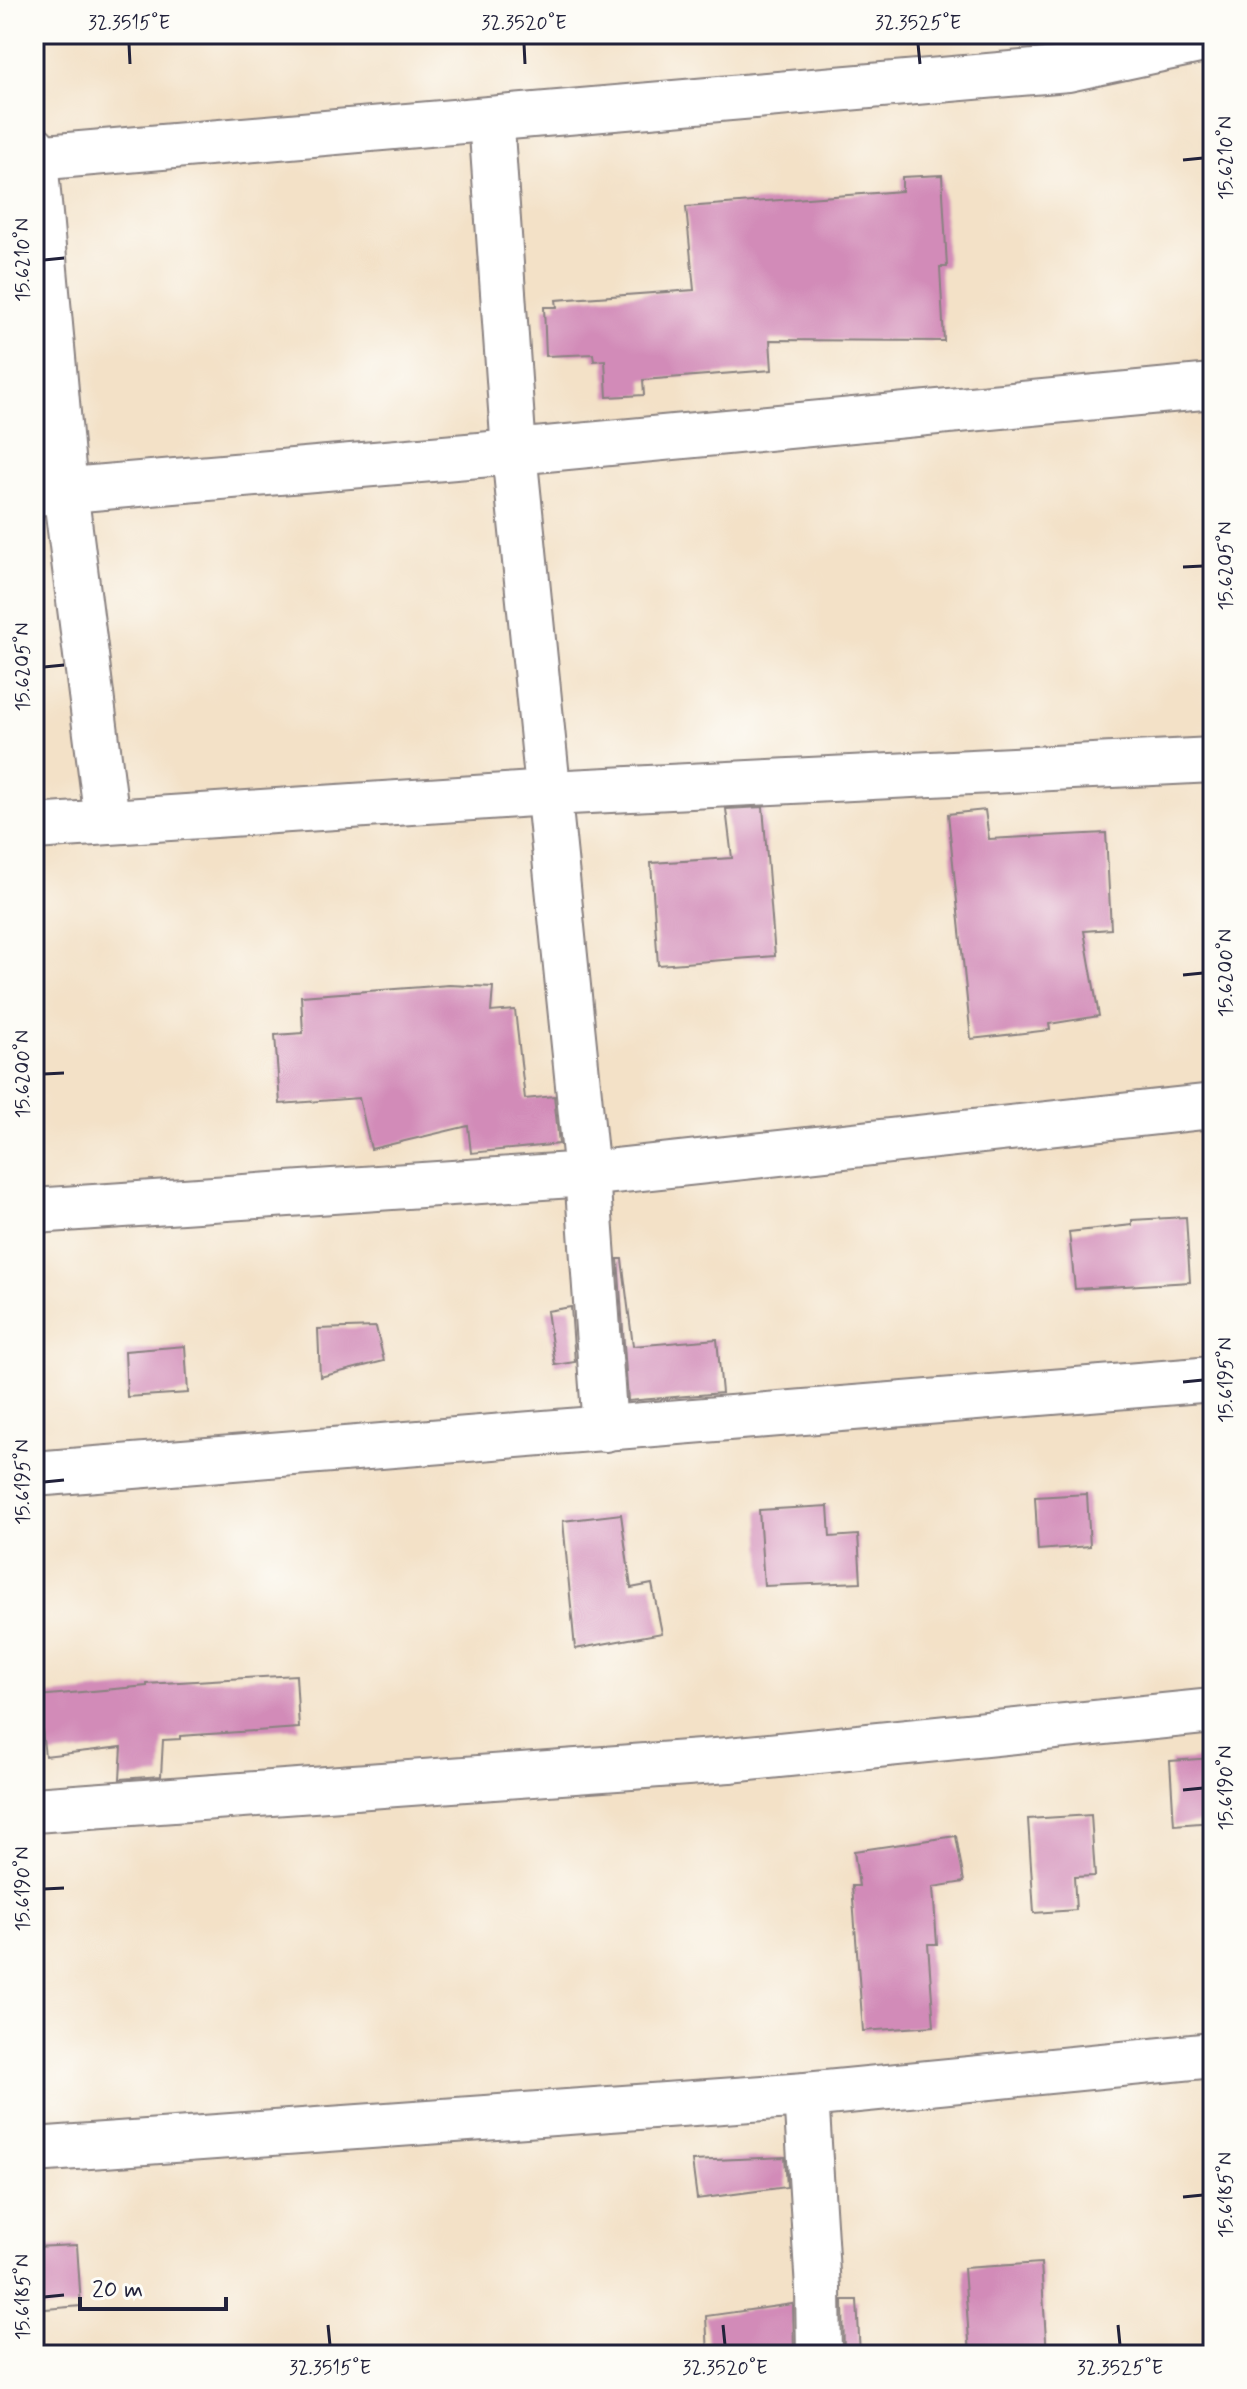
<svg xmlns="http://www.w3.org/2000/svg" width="1247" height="2389" font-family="Mynerve,sans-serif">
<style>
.building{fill:#d28bb8}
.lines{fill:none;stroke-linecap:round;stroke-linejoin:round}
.minor-casing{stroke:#8a8281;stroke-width:48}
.minor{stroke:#fff;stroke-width:44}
.ticks{fill:none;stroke:#22223b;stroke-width:3}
.neatline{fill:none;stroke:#22223b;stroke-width:3}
.ticks-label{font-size:20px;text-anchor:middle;fill:#22223b}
</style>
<rect width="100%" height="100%" fill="#fdfcf7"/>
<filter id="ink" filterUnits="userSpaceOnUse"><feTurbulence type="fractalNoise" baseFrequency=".0125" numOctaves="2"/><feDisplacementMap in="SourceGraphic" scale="16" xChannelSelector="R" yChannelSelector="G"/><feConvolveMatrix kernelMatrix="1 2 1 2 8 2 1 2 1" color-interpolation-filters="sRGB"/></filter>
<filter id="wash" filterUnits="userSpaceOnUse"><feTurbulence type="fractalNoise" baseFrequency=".006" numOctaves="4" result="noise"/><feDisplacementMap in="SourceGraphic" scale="32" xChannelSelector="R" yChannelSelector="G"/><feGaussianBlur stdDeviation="1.8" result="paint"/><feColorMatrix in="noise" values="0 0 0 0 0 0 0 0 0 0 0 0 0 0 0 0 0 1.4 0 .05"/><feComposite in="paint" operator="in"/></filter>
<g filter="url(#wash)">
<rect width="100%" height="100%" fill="#f3e1c7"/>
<g id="blocks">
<g class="building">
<path d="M942 175 947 267H940L944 341 770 340 772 370 643 380 644 395 607 397 605 360 594 361 593 354 546 356 544 307H557L556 300 694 290 686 207 902 191V177Z"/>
<path d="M763 807 775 956 658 965 651 863 732 858 726 809Z"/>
<path d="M985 810 989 839 1106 833 1111 929 1084 931 1099 1016 1049 1024 1050 1030 971 1039 948 814Z"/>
<path d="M449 985 493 987 491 1012 515 1010 525 1099 554 1096 559 1144 471 1153 468 1126 371 1149 359 1098 280 1104 275 1035 303 1033 301 996Z"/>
<path d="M1186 1217 1190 1282 1075 1289 1069 1232 1132 1225V1220Z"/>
<path d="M618 1259H622L633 1346 717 1339 722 1393 628 1401Z"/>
<path d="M571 1307 575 1362 555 1365 547 1311Z"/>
<path d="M376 1327 384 1361 320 1377 318 1329Z"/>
<path d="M185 1346 188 1393 127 1397 125 1351Z"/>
<path d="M1087 1494 1090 1546 1038 1550 1035 1497Z"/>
<path d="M828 1506 830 1537 858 1535 861 1582 764 1586 759 1510Z"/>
<path d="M621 1514 631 1588 652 1584 662 1633 575 1649 563 1521Z"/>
<path d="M296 1675 299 1728 180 1736V1739L163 1740 161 1776 120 1779 122 1747 45 1756 38 1696 147 1686V1684Z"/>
<path d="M1213 1758V1822L1174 1825 1170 1761Z"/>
<path d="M1091 1815 1095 1876 1074 1877 1076 1910 1034 1913 1028 1819Z"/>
<path d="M956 1836 964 1882 933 1887 937 1944H928L934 2026 863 2031 852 1886H859L854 1851Z"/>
<path d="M785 2157 787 2187 697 2199 692 2161Z"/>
<path d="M77 2245 81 2306 34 2310V2247Z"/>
<path d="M1041 2263 1047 2355H970L964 2268Z"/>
<path d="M843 2300H857L860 2355H844Z"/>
<path d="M793 2304 794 2355H708L706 2316Z"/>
</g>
</g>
</g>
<g filter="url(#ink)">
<use href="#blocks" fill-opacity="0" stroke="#8a8281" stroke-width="2"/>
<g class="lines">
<defs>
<g id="minor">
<path d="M491 119 514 452 587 1174 605 1429"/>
<path d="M34 148 65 490 107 820"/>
<path d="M34 158 1068 69 1213 38"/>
<path d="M34 493 514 452 1213 386"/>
<path d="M34 827 549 793 1213 760"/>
<path d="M34 1211 587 1174 1213 1106"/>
<path d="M34 1474 1213 1379"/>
<path d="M34 1810 729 1760 1213 1711"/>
<path d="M806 2095 818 2289 819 2355"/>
<path d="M34 2150 806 2095 1213 2055"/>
</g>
</defs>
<use href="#minor" class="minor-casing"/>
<use href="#minor" class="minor"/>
</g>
</g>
<path class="ticks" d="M129 44 130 64M524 44 525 64M918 44 920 64M1183 160 1203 158M44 260 64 258M1183 567 1203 566M44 667 64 665M1183 975 1203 973M44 1074 64 1073M1183 1382 1203 1380M44 1482 64 1480M1183 1790 1203 1788M44 1889 64 1888M1183 2197 1203 2195M44 2297 64 2295M328 2325 330 2345M723 2325 725 2345M1118 2325 1120 2345"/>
<rect width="1247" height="2389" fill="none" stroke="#fdfcf7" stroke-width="88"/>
<path d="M80 2297v12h146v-12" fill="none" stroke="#22223b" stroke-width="4"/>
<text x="92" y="2297" font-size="24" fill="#22223b" stroke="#fdfcf7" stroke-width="6" paint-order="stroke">20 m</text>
<rect x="44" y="44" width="1159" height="2301" class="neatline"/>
<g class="ticks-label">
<text x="129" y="29">32.3515°E</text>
<text x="524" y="29">32.3520°E</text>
<text x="918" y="29">32.3525°E</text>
<text transform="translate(1225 158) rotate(-90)" y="7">15.6210°N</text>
<text transform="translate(22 260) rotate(-90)" y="7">15.6210°N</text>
<text transform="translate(1225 566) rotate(-90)" y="7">15.6205°N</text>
<text transform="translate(22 667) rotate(-90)" y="7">15.6205°N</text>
<text transform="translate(1225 973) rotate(-90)" y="7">15.6200°N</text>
<text transform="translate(22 1074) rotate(-90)" y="7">15.6200°N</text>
<text transform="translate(1225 1380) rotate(-90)" y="7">15.6195°N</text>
<text transform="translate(22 1482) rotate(-90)" y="7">15.6195°N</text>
<text transform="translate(1225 1788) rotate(-90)" y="7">15.6190°N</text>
<text transform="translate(22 1889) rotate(-90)" y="7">15.6190°N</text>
<text transform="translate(1225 2195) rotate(-90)" y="7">15.6185°N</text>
<text transform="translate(22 2297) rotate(-90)" y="7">15.6185°N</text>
<text x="330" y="2374">32.3515°E</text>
<text x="725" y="2374">32.3520°E</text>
<text x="1120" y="2374">32.3525°E</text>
</g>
</svg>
